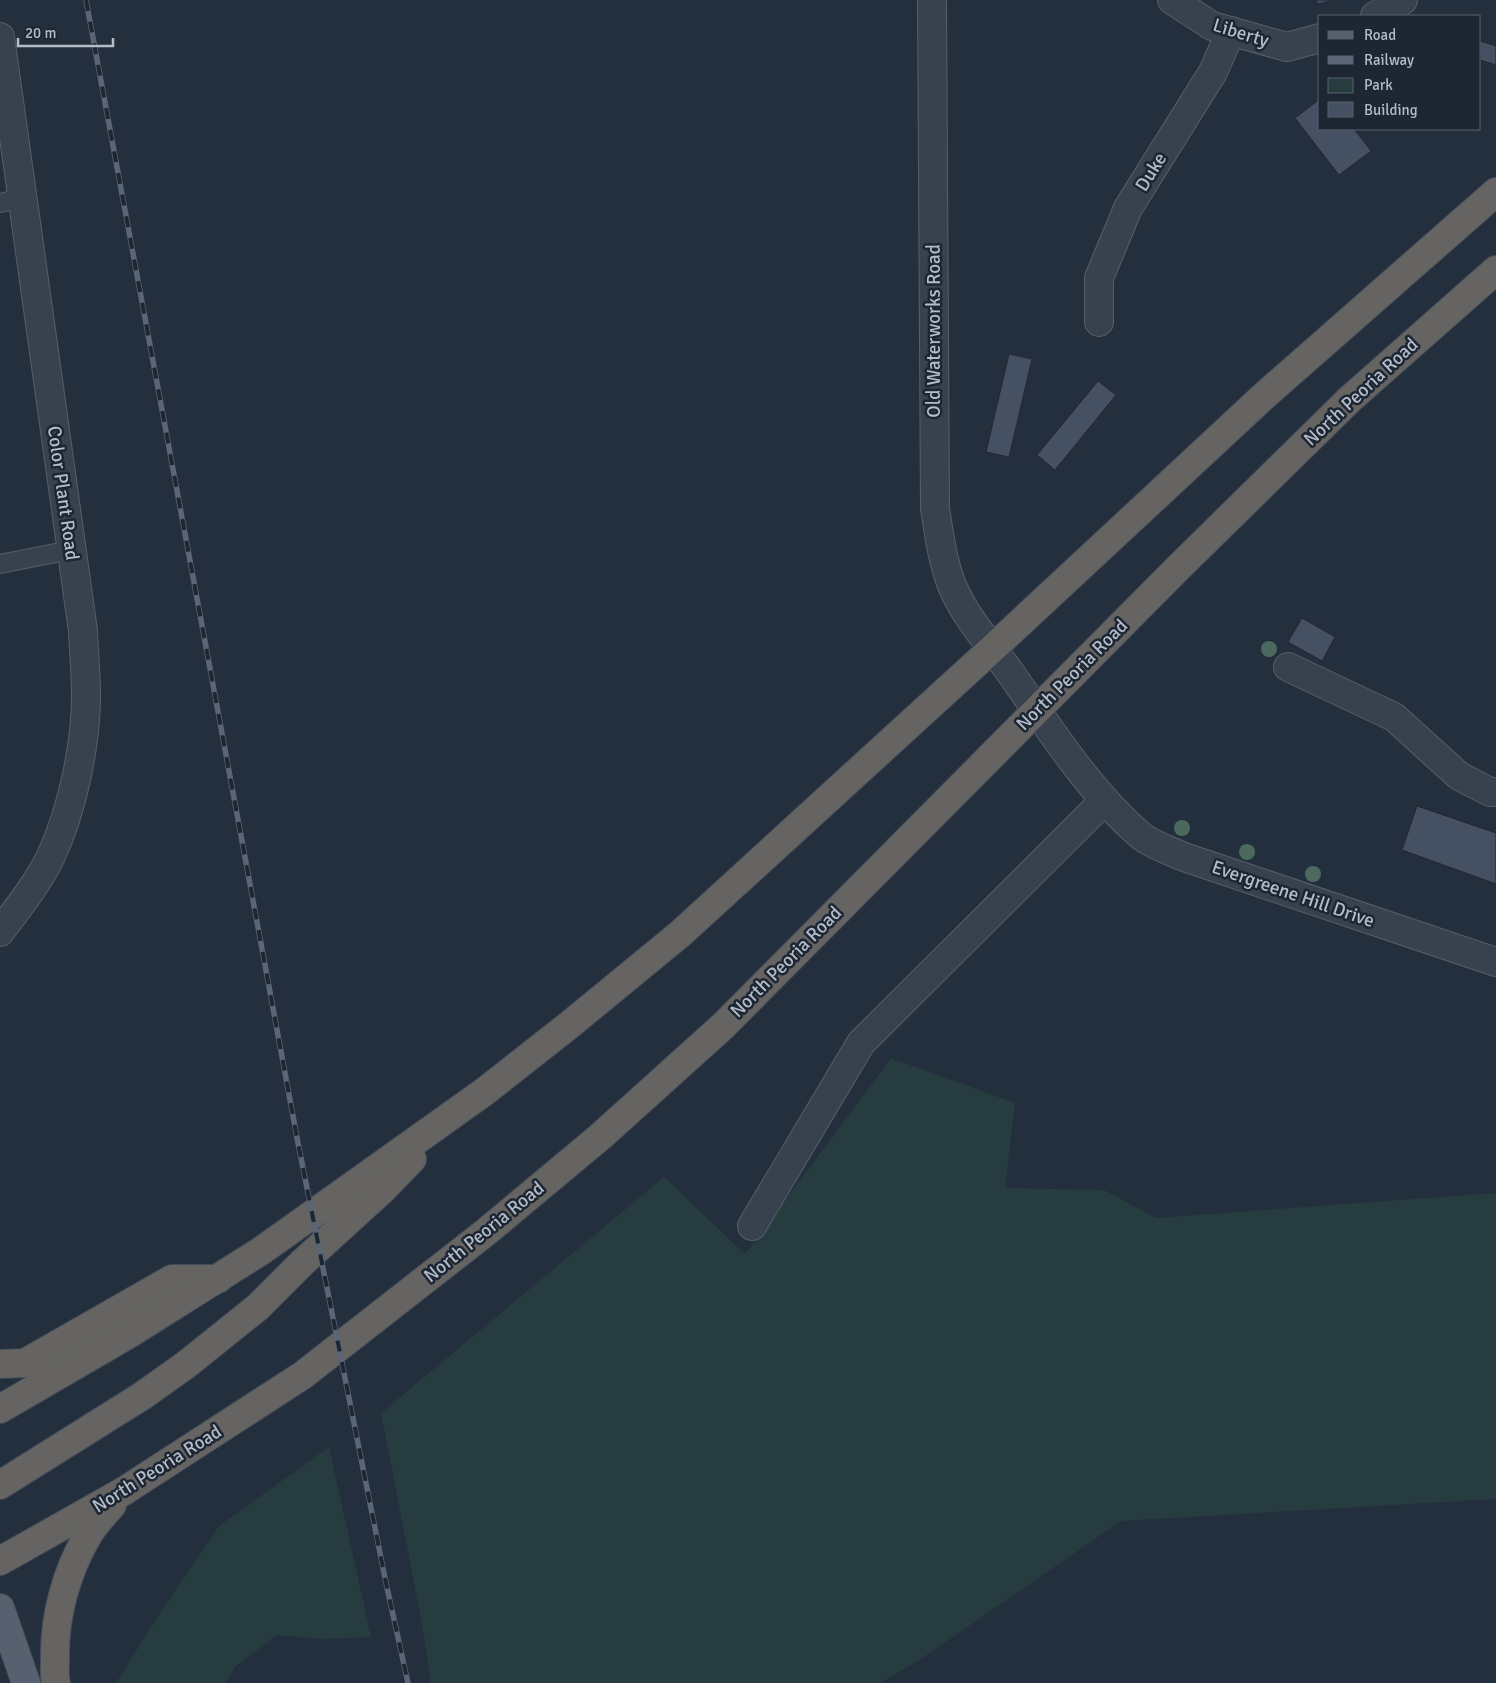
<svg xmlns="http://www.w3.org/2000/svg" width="1496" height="1683" font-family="Signika,sans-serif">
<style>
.green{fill:#263c3f}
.building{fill:#455162;stroke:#1f2835}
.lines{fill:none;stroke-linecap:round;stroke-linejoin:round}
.service-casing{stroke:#565f6c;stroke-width:20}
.minor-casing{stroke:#565f6c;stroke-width:30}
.primary-casing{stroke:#414a57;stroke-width:30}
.trunk-casing{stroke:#434c59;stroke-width:30}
.service{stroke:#38414e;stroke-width:18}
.minor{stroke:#38414e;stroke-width:28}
.primary{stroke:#56606e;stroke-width:28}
.trunk{stroke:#656462;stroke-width:28}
.rail-casing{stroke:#5a6575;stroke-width:5.5}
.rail{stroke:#1d2633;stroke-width:4;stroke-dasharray:11;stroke-linecap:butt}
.tree{fill:#4b6a5d}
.labels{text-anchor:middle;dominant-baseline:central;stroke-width:5;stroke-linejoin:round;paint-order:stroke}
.street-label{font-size:19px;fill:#b4bcc9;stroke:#1d2633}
</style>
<rect width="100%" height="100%" fill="#242f3e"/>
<g class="green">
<path d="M891 1058 1015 1103 1005 1188 1104 1190 1156 1218 1496 1193V1499L1121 1521 918 1661 880 1683H431L422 1624 381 1413 664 1177 745 1254Z"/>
<path d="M329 1447 371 1637 324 1639 277 1635 235 1667 226 1683H116L156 1619 219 1526Z"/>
</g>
<g class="building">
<path d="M1316 0H1334L1318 4Z"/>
<path d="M1480 41 1496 46V65L1480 60Z"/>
<path d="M1320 99V129H1354L1371 151 1339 175 1295 118Z"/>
<path d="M1009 354 1032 359 1009 457 986 452Z"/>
<path d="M1098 381 1116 395 1055 470 1037 455Z"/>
<path d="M1302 618 1335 637 1322 661 1288 642Z"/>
<path d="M1417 806 1496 833V884L1402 850Z"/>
</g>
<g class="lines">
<defs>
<g id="service">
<path d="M0 203 22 198"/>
<path d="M0 564 71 550"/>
</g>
<g id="minor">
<path d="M932 0 935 508C939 534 943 566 954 590 967 619 989 643 1007 668 1048 726 1086 788 1140 835 1150 844 1171 851 1184 857L1496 962"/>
<path d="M1172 0 1212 26 1287 47 1320 38"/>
<path d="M1375 16 1403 0"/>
<path d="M0 37 83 631C84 653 86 675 86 696 86 745 72 811 51 856 38 883 18 908 0 932"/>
<path d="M1099 322V278L1128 208 1213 72 1231 31"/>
<path d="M1288 667 1394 717 1459 776 1490 792H1496"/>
<path d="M752 1226 861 1043 1105 800"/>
</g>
<path id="primary" d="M0 1608 26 1683"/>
<g id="trunk">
<path d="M0 1364 25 1363 172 1279H218"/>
<path d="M0 1409 129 1334 261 1251 484 1092 568 1026 680 934 993 648 1265 395 1496 192"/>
<path d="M0 1485 142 1396 187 1364 258 1307 303 1262 381 1191 412 1159"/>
<path d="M0 1561 124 1491 303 1375 486 1232 601 1136 724 1025 1179 567 1350 399 1496 270"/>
<path d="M56 1683C54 1676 55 1668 55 1660 54 1617 66 1572 88 1535 94 1524 104 1515 112 1505"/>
</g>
</defs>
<use href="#service" class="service-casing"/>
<use href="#minor" class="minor-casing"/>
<use href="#primary" class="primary-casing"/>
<use href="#trunk" class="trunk-casing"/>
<use href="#service" class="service"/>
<use href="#minor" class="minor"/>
<use href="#primary" class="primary"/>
<use href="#trunk" class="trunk"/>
<defs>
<path id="rail" d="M86 0 298 1143 386 1583 408 1683"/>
</defs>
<use href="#rail" class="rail-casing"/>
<use href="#rail" class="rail"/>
</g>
<g class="tree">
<circle cx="1269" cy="649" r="8"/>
<circle cx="1182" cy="828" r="8"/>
<circle cx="1247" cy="852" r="8"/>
<circle cx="1313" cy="874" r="8"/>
</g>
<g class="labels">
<g class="street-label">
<text transform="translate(1241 33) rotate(17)">Liberty</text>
<text transform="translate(1151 172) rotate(-58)">Duke</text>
<text transform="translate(934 331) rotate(-90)">Old Waterworks Road</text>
<text transform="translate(1361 392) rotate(-43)">North Peoria Road</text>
<text transform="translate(63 493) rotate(82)">Color Plant Road</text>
<text transform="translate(1072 675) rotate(-45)">North Peoria Road</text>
<text transform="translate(1293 894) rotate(19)">Evergreene Hill Drive</text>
<text transform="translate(786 962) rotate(-45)">North Peoria Road</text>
<text transform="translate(484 1232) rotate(-39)">North Peoria Road</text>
<text transform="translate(157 1469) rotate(-32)">North Peoria Road</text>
</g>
</g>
<rect x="1318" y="15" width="162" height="115" fill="#1d2633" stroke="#59626f"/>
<rect x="1328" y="31" width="25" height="8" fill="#56606e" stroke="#59626f"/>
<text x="1364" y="40" font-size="15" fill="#b4bcc9">Road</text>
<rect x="1328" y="56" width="25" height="8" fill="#5a6575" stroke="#59626f"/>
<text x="1364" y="65" font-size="15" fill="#b4bcc9">Railway</text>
<rect x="1328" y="78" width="25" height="15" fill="#263c3f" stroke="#59626f"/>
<text x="1364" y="90" font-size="15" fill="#b4bcc9">Park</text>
<rect x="1328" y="102" width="25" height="15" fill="#455162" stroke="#59626f"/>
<text x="1364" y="115" font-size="15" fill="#b4bcc9">Building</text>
<path d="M18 38v8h95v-8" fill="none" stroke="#b4bcc9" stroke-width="2.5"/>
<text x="25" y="38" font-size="15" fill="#b4bcc9" stroke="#1d2633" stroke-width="4" paint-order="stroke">20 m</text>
</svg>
